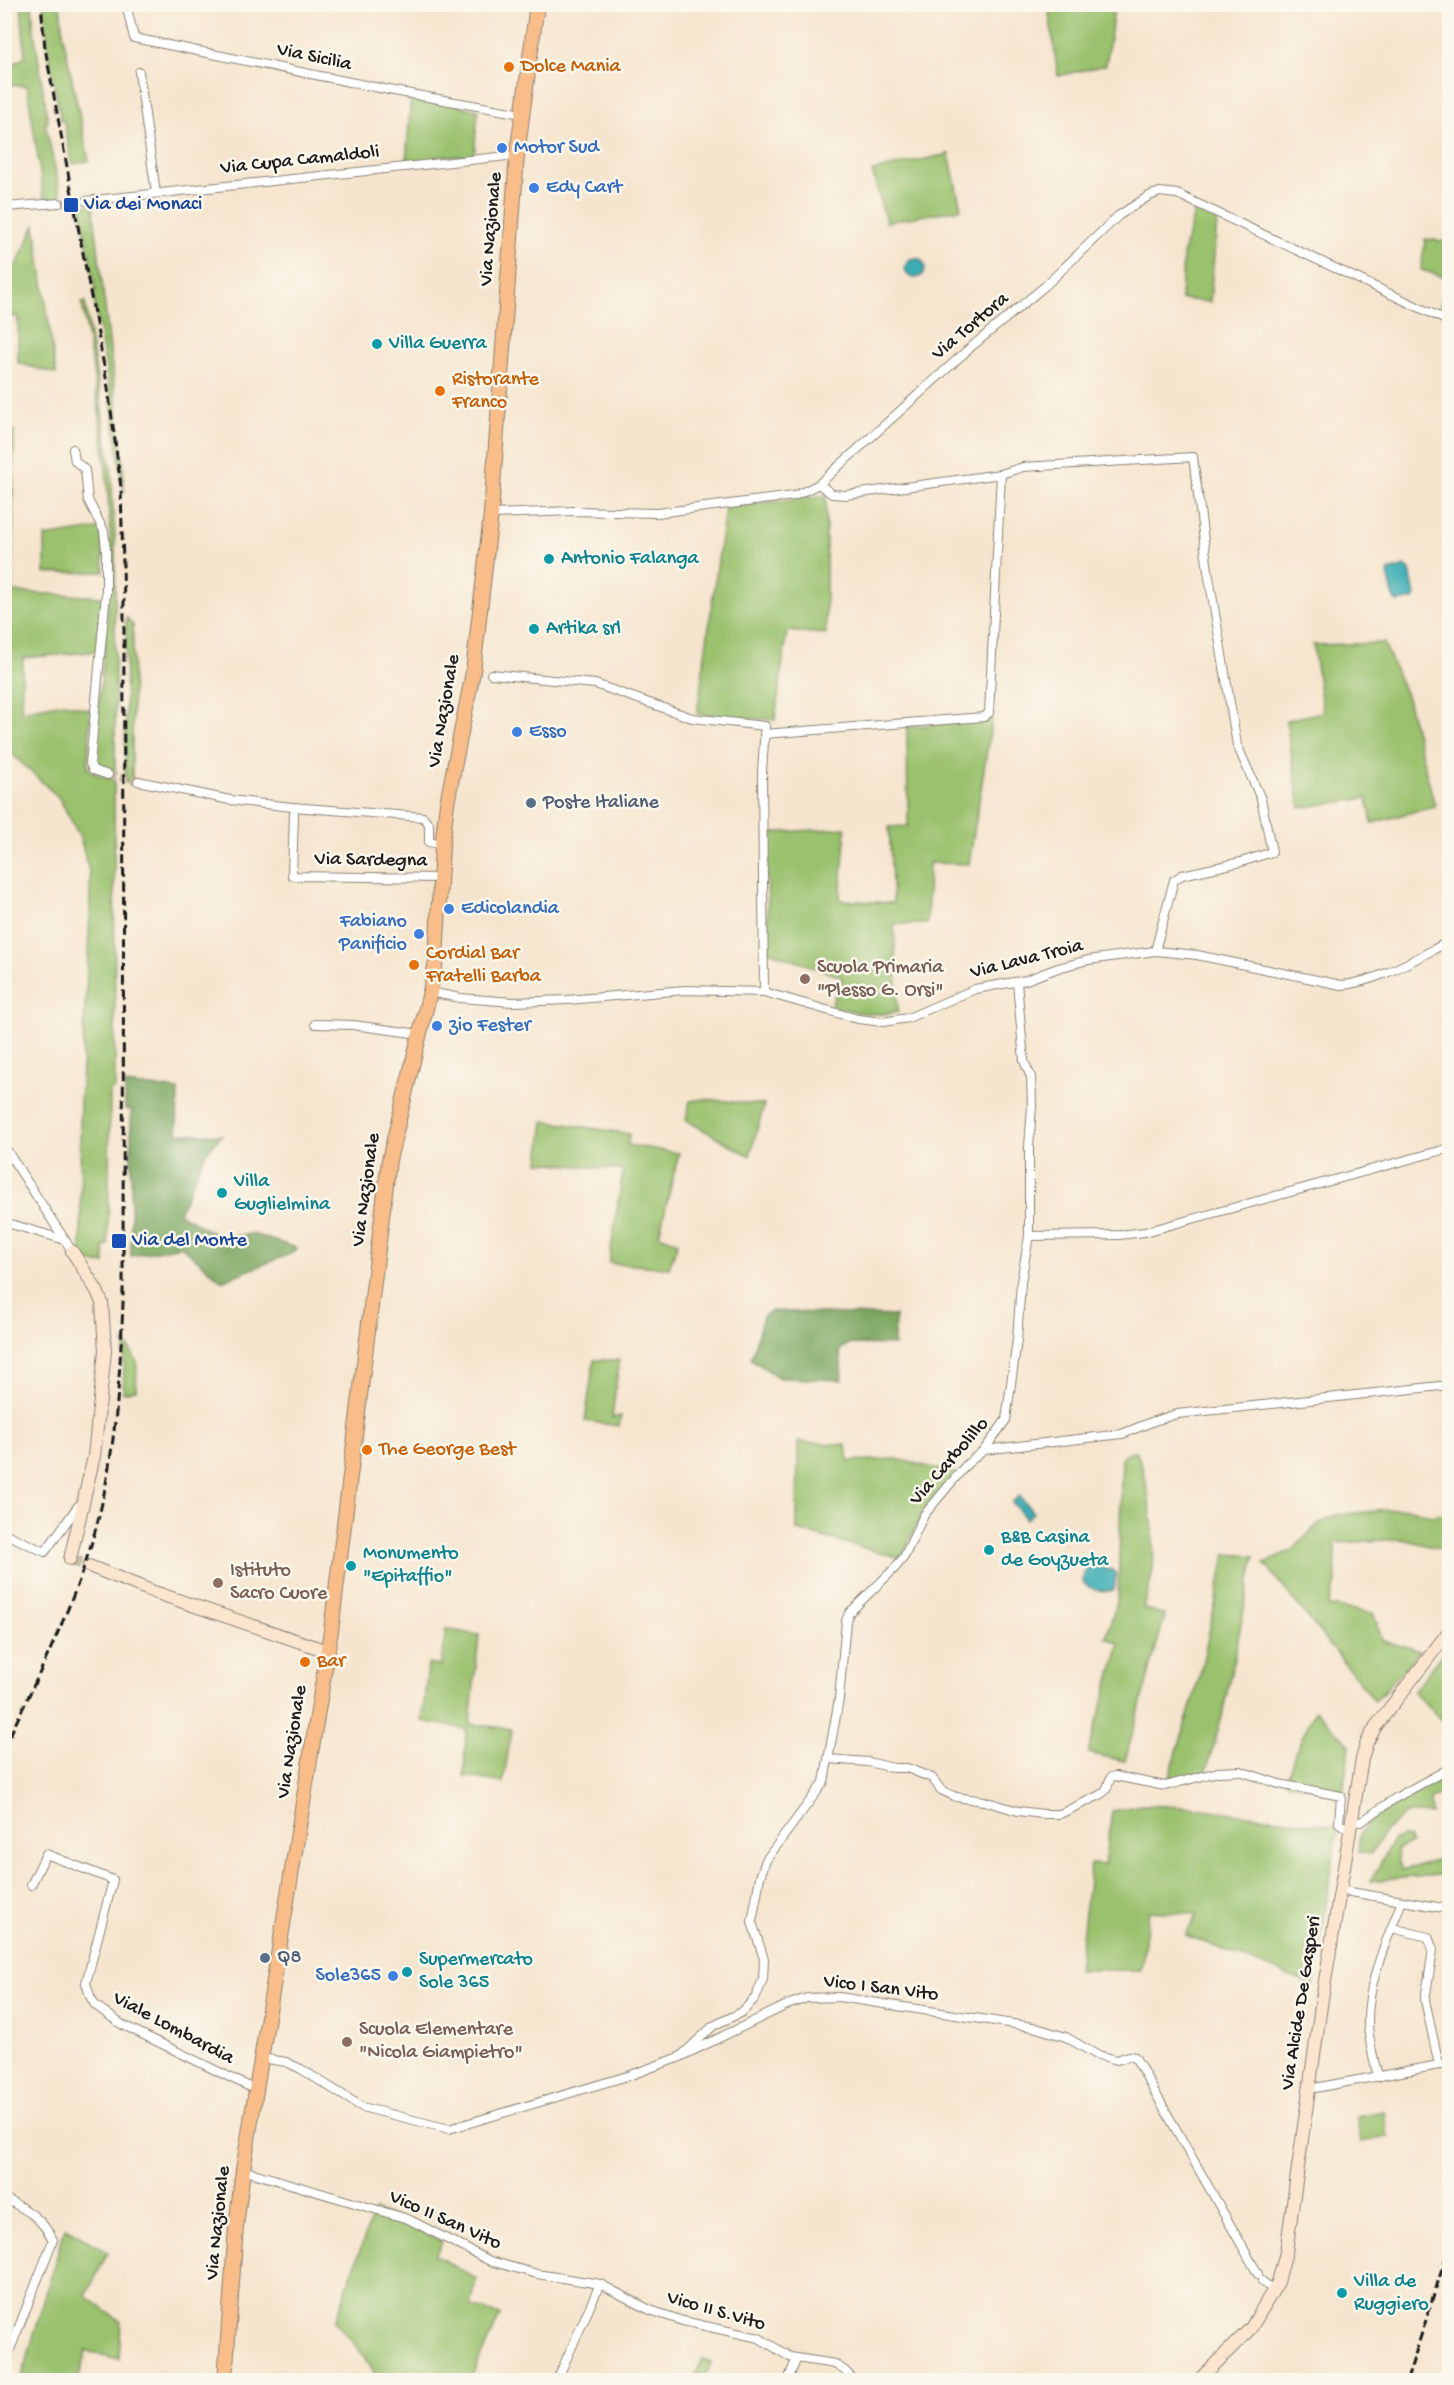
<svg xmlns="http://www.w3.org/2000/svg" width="1454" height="2385" font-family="'Gochi Hand',sans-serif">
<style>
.green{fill:#9ac16d;stroke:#5b6e44;stroke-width:1.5}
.forest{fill:#7ba760;stroke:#4c623e;stroke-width:1.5}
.water{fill:#3badb3;stroke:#2c6468;stroke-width:1.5}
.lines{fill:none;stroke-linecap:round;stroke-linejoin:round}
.street-tunnel{stroke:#cabdaa;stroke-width:8;stroke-dasharray:8 4;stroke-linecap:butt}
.secondary-tunnel{stroke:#cabdaa;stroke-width:12;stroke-dasharray:12 6;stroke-linecap:butt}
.street-casing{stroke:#898075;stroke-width:10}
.secondary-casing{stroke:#898075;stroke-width:14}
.primary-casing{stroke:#898075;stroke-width:16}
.street{stroke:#fff;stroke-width:8}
.secondary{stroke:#fce5cf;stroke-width:12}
.primary{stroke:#f8bd88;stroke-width:14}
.rail{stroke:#1c1c1c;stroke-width:3;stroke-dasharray:9 4.5;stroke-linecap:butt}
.food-dot{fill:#e8710a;stroke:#fbf7ec;stroke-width:2}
.shop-dot{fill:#3f7fe0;stroke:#fbf7ec;stroke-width:2}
.transit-dot{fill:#1a4fb4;stroke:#fbf7ec;stroke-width:2}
.culture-dot{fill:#0f9aa8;stroke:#fbf7ec;stroke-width:2}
.service-dot{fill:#5c6f8a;stroke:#fbf7ec;stroke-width:2}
.education-dot{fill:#8d6e63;stroke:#fbf7ec;stroke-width:2}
.labels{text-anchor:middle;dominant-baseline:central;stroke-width:5;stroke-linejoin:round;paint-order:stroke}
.street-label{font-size:20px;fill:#1c1c1c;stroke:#fbf7ec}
.food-label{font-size:20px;fill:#c56008;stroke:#fbf7ec;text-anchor:start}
.shop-label{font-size:20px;fill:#366cbe;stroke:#fbf7ec;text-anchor:start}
.transit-label{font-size:20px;fill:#164399;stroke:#fbf7ec;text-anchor:start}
.culture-label{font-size:20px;fill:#0d838f;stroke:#fbf7ec;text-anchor:start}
.service-label{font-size:20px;fill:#4e5e75;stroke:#fbf7ec;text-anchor:start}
.education-label{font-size:20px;fill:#785e54;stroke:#fbf7ec;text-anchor:start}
</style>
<rect width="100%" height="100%" fill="#fbf7ec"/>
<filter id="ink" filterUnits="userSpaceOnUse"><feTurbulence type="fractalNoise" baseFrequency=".0167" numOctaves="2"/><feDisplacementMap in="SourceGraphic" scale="12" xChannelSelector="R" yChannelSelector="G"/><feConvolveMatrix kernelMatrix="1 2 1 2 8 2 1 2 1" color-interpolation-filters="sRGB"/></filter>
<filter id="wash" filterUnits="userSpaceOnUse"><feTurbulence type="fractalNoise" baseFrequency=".008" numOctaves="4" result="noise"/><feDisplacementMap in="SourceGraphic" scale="24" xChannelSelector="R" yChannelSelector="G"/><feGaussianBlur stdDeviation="1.35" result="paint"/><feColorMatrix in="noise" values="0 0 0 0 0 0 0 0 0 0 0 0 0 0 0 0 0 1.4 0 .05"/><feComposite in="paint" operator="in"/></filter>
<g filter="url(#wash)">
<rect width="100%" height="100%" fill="#f6e5ce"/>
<g class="green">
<path d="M1053 4 1122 5 1114 9 1106 65 1058 76 1048 5Z"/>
<path d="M21 5H32L34 31 48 122 45 123 62 200 44 199 27 86 10 85 5 69 25 57Z"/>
<path d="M43 5H60L64 41 89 161 72 164 64 121H61L50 63Z"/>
<path d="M411 96 478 110 474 156C461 157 448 155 434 157L432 161 406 162Z"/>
<path d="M949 154 961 209 886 222 872 171Z"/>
<path d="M93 204 123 462 124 494 110 393 93 293 96 292 80 206Z"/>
<path d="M1195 209 1217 220 1210 302 1181 299 1183 254Z"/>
<path d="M35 225 56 374 18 363V317L5 315V278L17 264Z"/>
<path d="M1425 239 1449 242V316L1439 311 1448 278 1421 270Z"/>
<path d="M85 302 111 469 115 537V776L96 770 92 763C98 707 105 651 109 594 115 497 98 399 82 303Z"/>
<path d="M4 427 14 431 12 592 103 597 100 651 23 658 21 711 64 703 91 710 88 768 96 774 114 779 115 1089 110 1090 108 1245 104 1247 105 1264 84 1261 81 1255 80 1104 90 913V875L80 837 59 798 12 754 5 741Z"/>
<path d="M826 495V634L787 631 775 720 697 714 725 508Z"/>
<path d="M101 528 104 572 45 573V537Z"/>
<path d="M126 617 133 625 132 783 125 782Z"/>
<path d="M1384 643 1407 698 1435 806 1372 823 1367 798 1300 808 1286 720 1323 712 1313 645Z"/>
<path d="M992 719 969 864 929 863 927 924H894L898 1012C874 1017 854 1012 831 1006L842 977 768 951 767 833 846 828 840 900 893 903 889 827 908 826 907 727Z"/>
<path d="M705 1099 764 1105 750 1156 686 1120 690 1101Z"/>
<path d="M544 1121 629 1134 628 1145 679 1153 659 1235 678 1242 669 1268 609 1263 623 1170 539 1162Z"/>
<path d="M125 1342 137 1362 136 1390 123 1393Z"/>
<path d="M594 1360H619L612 1418 621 1416 619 1426 585 1421Z"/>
<path d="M798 1442 846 1445 848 1461 897 1459 956 1474 924 1510 901 1558 797 1530Z"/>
<path d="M1136 1451C1149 1476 1155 1538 1153 1567 1152 1580 1147 1595 1143 1608L1165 1615 1125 1761 1088 1753 1120 1644 1106 1638 1118 1598 1122 1456Z"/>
<path d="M1407 1508 1433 1516 1449 1512V1551L1402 1539 1335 1543 1336 1583 1328 1606 1373 1613 1383 1641 1420 1651 1375 1701 1264 1563 1294 1549 1316 1526 1335 1515Z"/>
<path d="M1226 1554 1255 1556 1222 1716 1206 1772 1168 1781 1199 1679Z"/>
<path d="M446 1629 479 1635 470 1724 512 1729 503 1783 464 1776 466 1729 422 1721 428 1664 441 1666Z"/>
<path d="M1449 1646V1727L1413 1692Z"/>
<path d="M1315 1710 1350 1745 1343 1792 1286 1782 1295 1753Z"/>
<path d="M1449 1774V1793L1430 1799 1431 1814H1405L1384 1832 1371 1854 1358 1852C1359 1847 1358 1839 1360 1834 1368 1815 1430 1785 1449 1774Z"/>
<path d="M1142 1805 1188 1807 1338 1827 1314 1986 1186 1935 1197 1914 1149 1911 1141 1970H1078L1091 1864 1104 1865 1112 1811Z"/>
<path d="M1401 1837 1409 1838 1411 1844 1397 1849 1398 1860 1403 1870 1446 1857 1449 1862V1874L1371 1881 1394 1838 1397 1840Z"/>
<path d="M1384 2111 1388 2137 1361 2142 1356 2116Z"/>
<path d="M374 2210 408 2222 442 2242 435 2255 476 2279 471 2307 500 2315 470 2380H379L361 2352 335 2322Z"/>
<path d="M65 2228 108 2252 86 2296 121 2322 119 2359 86 2351 78 2380H21Z"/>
<path d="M702 2359 711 2362 705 2380H693Z"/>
</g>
<g class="forest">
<path d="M125 1084 178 1090 177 1133 222 1135 205 1154 179 1213 211 1232 231 1236 253 1234 297 1248 295 1252 222 1281 181 1246 131 1256V1110L125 1109Z"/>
<path d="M771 1311 895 1316 894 1345 849 1344 840 1349 842 1380 779 1378 751 1359 763 1316Z"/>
</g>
<g class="water">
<circle cx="915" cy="268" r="10"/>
<path d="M1405 566 1410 570 1415 596 1414 599 1397 602 1394 599 1388 574 1389 571Z"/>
<path d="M1020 1496 1033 1513 1026 1519 1012 1502Z"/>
<path d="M1090 1565 1112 1570 1116 1574 1114 1590C1106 1593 1088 1589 1083 1582L1084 1573Z"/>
</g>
</g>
<g filter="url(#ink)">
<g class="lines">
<g class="street-tunnel">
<path d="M59 203 86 201"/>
<path d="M108 775 138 781"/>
</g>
<path class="secondary-tunnel" d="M70 1559 89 1566"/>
<defs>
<g id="street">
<path d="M126 4 134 38 394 91 522 114"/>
<path d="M139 72 156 193"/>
<path d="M86 201 517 155"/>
<path d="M4 207 59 203"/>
<path d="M73 449 75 461 85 470 88 500 104 531 106 550V593L90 764 93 770 108 775"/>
<path d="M819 484 832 494 846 495 1001 474 1023 467 1193 457 1208 571 1237 745 1261 799 1272 852 1241 862 1182 875 1174 880 1155 951"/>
<path d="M491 514 572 511 657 513 794 496 819 484 971 347 1045 286 1118 216 1149 196 1160 192 1177 194 1450 322"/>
<path d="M491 674 595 684 692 718 765 726 762 772 764 992"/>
<path d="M764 734 984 717 989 713 1001 474"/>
<path d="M138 781 230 800 292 807 423 817 429 824V842L442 845"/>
<path d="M294 814 292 876 440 878"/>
<path d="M430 992 460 998 513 1002 567 1000 685 990 764 992 858 1019 883 1022 908 1018 975 989 1026 980 1058 968 1088 960 1155 951 1197 955 1341 985C1379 982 1416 958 1450 941"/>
<path d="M315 1024 353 1025 420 1034"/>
<path d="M4 1146 72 1251"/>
<path d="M4 1222 65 1240"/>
<path d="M1029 1236 1119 1235 1145 1232 1450 1148"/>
<path d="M984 1450 1122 1434 1154 1421 1177 1414 1450 1385"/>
<path d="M4 1533 45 1552 78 1506 84 1505"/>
<path d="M828 1759 868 1762 894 1768H907L932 1778 941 1790 956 1797 984 1801 1018 1811 1043 1814H1060L1100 1795 1106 1790 1111 1777 1115 1776 1165 1786 1218 1772 1240 1771 1279 1784 1341 1796 1339 1823 1349 1830"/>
<path d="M1351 1821 1361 1822 1397 1797 1450 1768"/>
<path d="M31 1885 46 1854 113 1880 86 1983 90 1996 95 2005 121 2024 256 2090"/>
<path d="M1339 1890 1443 1908 1450 1912"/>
<path d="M1392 1928 1428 1937 1433 1950 1425 2000 1439 2065"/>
<path d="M680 2057 713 2026 742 2012 756 1997 763 1979 764 1959 752 1922 760 1877 766 1860 824 1782 839 1699 846 1621 849 1613 894 1569 904 1557 924 1515 967 1464 984 1450 1006 1420 1017 1340 1021 1282 1029 1236V1147L1032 1106 1031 1077 1024 1061 1017 982"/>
<path d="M261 2058 286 2062 301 2069 362 2107 449 2129 631 2075 680 2057 787 2005 807 1998 839 1997 1033 2027 1066 2037 1095 2054 1117 2060 1129 2056 1135 2057 1258 2274"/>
<path d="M1378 2077C1374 2059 1368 2040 1368 2022 1367 1983 1388 1937 1402 1901"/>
<path d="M1309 2089 1450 2063"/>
<path d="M243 2170 408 2219 490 2261 537 2274 600 2284 650 2310 683 2321 759 2338 790 2357 835 2364 845 2371 854 2380"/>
<path d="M4 2198C27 2210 41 2217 53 2240L4 2365"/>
<path d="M1262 2281 1274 2291"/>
<path d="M557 2380 600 2284"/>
<path d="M788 2380 797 2358"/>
</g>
<g id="secondary">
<path d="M70 1559 94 1456 105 1351 102 1303 97 1291 72 1251"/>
<path d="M89 1566 154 1592 327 1651"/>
<path d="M1199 2380 1251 2328 1278 2282 1286 2252 1322 1999 1362 1759 1367 1742 1376 1726 1450 1630"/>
</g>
<path id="primary" d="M225 2380 236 2227 243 2170 331 1631 389 1160 430 992 436 961 442 845 447 803 473 672 491 514 517 155 537 4"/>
</defs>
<use href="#street" class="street-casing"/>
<use href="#secondary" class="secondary-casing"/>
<use href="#primary" class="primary-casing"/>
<use href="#street" class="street"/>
<use href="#secondary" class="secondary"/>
<use href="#primary" class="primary"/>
<g class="rail">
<path d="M4 1748C39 1673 79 1597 99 1516 116 1446 120 1374 123 1303L124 604 121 487 108 388 45 48 41 4"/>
<path d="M1407 2380 1450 2244"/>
</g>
</g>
</g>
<g class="food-dot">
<circle cx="509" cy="67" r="6"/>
<circle cx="440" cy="391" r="6"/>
<circle cx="414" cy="965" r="6"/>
<circle cx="367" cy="1450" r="6"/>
<circle cx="305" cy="1662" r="6"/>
</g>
<g class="shop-dot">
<circle cx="502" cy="148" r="6"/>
<circle cx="534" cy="188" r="6"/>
<circle cx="517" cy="732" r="6"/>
<circle cx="449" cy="909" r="6"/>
<circle cx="419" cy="934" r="6"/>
<circle cx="437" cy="1026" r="6"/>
<circle cx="393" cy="1976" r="6"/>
</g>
<g class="transit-dot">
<rect x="63" y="197" width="16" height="16" rx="3"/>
<rect x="111" y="1233" width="16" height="16" rx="3"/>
</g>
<g class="culture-dot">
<circle cx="377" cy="344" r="6"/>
<circle cx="549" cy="559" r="6"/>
<circle cx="534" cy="629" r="6"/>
<circle cx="222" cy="1193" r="6"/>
<circle cx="989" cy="1550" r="6"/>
<circle cx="351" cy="1566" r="6"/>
<circle cx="407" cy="1972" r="6"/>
<circle cx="1342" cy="2293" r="6"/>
</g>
<g class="service-dot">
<circle cx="531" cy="803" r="6"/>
<circle cx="265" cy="1958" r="6"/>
</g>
<g class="education-dot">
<circle cx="805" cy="979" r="6"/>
<circle cx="218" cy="1583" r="6"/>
<circle cx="347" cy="2042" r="6"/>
</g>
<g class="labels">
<g class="street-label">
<text transform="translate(314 58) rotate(12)">Via Sicilia</text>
<text transform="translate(300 161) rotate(-6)">Via Cupa Camaldoli</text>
<text transform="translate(492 229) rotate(-85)">Via Nazionale</text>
<text transform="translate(971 327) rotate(-40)">Via Tortora</text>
<text transform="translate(445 711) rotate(-80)">Via Nazionale</text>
<text transform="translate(371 861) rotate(1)">Via Sardegna</text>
<text transform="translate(1027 960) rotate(-14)">Via Lava Troia</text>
<text transform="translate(367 1190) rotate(-82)">Via Nazionale</text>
<text transform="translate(950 1462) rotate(-49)">Via Carbolillo</text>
<text transform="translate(293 1742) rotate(-81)">Via Nazionale</text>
<text transform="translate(881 1989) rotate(7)">Vico I San Vito</text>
<text transform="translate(1302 2003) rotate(-81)">Via Alcide De Gasperi</text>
<text transform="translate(173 2029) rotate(28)">Viale Lombardia</text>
<text transform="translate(445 2221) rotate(24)">Vico II San Vito</text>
<text transform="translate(219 2223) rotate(-84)">Via Nazionale</text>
<text transform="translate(716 2312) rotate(16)">Vico II S.Vito</text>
</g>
<g class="food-label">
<text x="521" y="67">Dolce Mania</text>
<text x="452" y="380">Ristorante<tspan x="452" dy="23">Franco</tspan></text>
<text x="426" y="954">Cordial Bar<tspan x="426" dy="23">Fratelli Barba</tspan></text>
<text x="379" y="1450">The George Best</text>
<text x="317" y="1662">Bar</text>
</g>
<g class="shop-label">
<text x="514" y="148">Motor Sud</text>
<text x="546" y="188">Edy Cart</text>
<text x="529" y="732">Esso</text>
<text x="461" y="909">Edicolandia</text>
<text x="407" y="922" text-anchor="end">Fabiano<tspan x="407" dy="23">Panificio</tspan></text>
<text x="449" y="1026">zio Fester</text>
<text x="381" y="1976" text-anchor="end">Sole365</text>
</g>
<g class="transit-label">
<text x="84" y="205">Via dei Monaci</text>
<text x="132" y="1241">Via del Monte</text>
</g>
<g class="culture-label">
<text x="389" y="344">Villa Guerra</text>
<text x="561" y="559">Antonio Falanga</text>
<text x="546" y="629">Artika srl</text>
<text x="234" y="1182">Villa<tspan x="234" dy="23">Guglielmina</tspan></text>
<text x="1001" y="1538">B&amp;B Casina<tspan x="1001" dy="23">de Goyzueta</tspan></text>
<text x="363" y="1554">Monumento<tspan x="363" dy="23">"Epitaffio"</tspan></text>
<text x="419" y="1960">Supermercato<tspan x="419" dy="23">Sole 365</tspan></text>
<text x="1354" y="2282">Villa de<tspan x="1354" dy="23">Ruggiero</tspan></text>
</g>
<g class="service-label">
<text x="543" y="803">Poste Italiane</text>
<text x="277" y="1958">Q8</text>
</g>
<g class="education-label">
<text x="817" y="968">Scuola Primaria<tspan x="817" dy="23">"Plesso G. Orsi"</tspan></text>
<text x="230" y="1571">Istituto<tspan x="230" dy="23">Sacro Cuore</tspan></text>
<text x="359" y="2030">Scuola Elementare<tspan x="359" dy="23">"Nicola Giampietro"</tspan></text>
</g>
</g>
<rect width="1454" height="2385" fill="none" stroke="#fbf7ec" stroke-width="24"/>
</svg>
